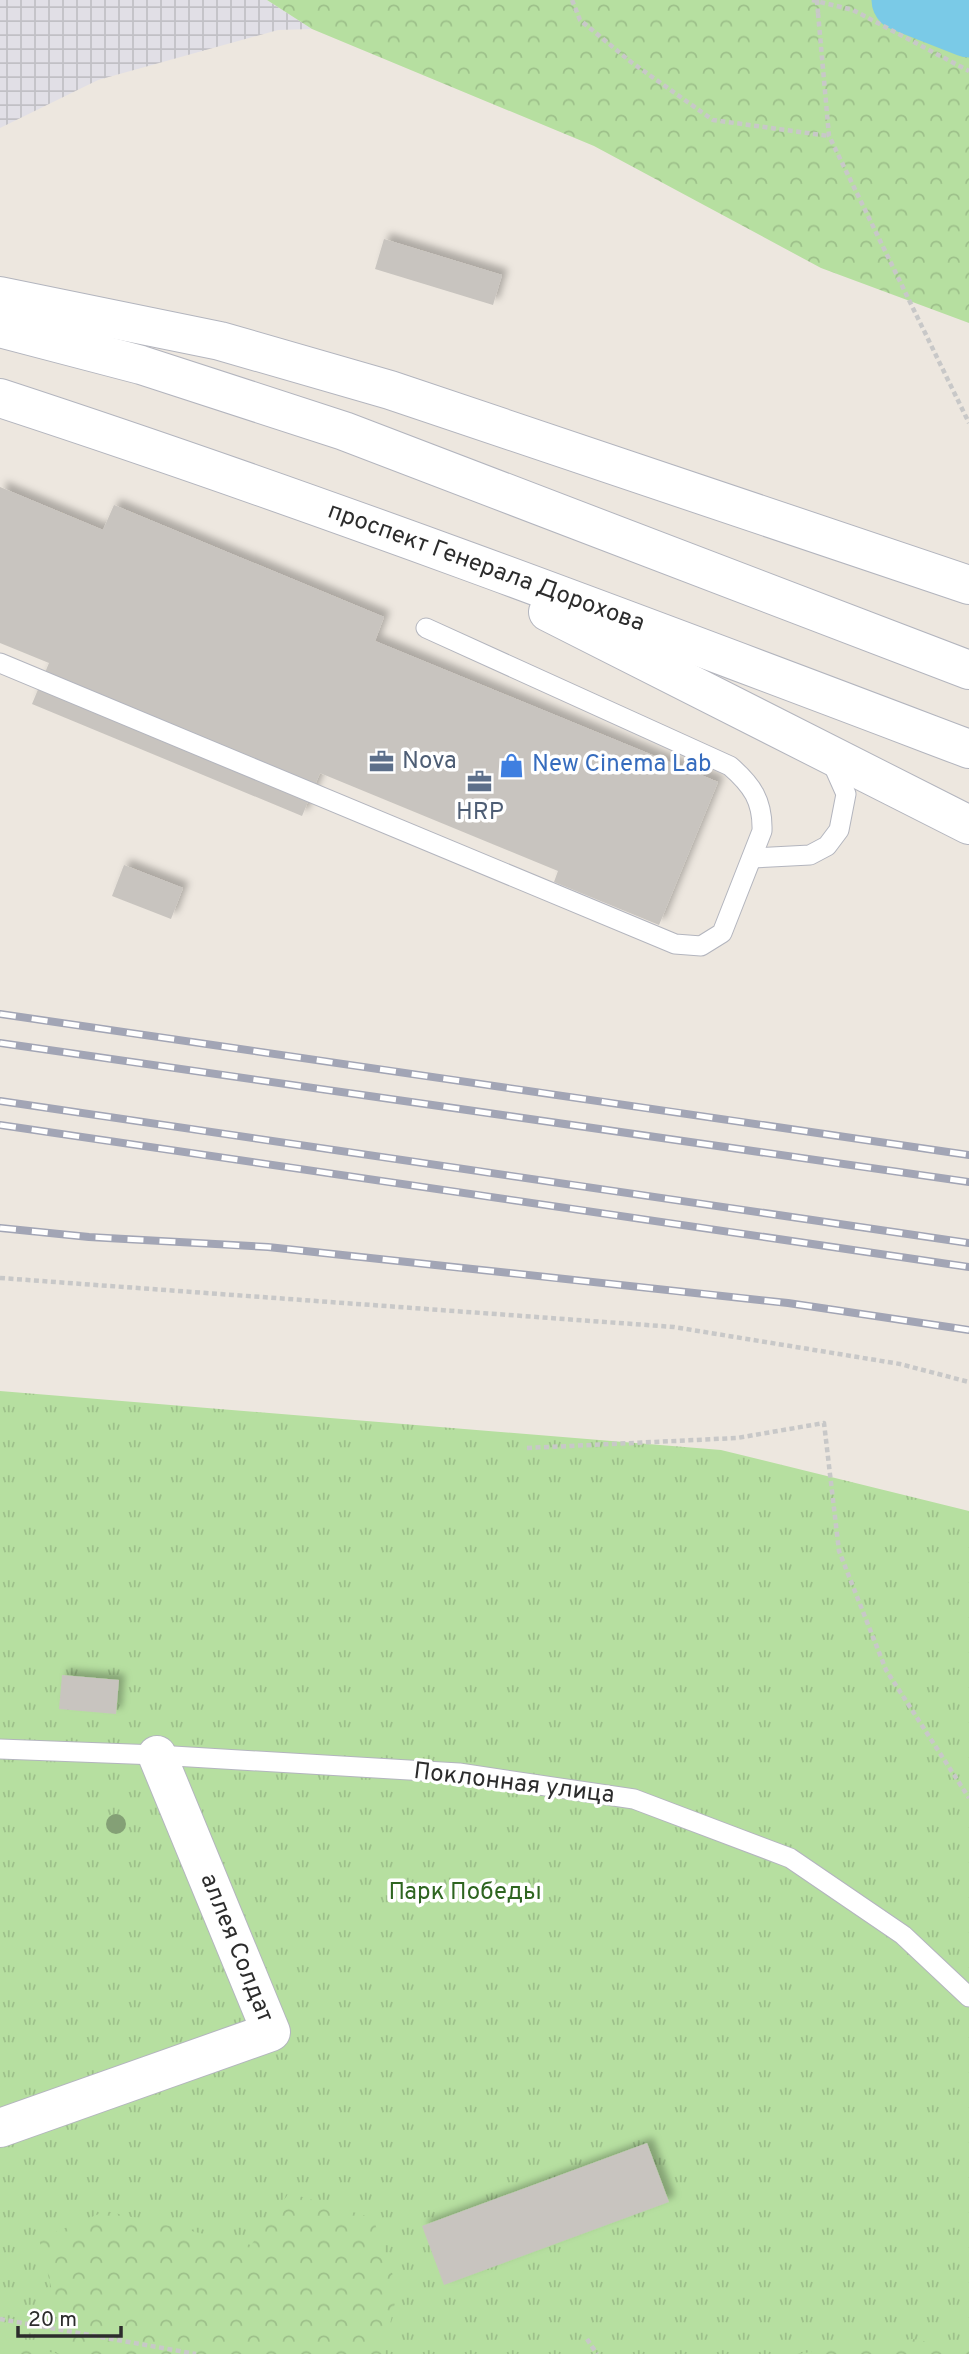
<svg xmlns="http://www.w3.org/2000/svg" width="969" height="2354" font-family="Overpass,sans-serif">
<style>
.industrial{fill:url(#industrial-grid)}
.grass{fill:url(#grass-tufts)}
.forest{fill:url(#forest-crowns)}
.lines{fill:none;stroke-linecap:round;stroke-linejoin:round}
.river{stroke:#7acae7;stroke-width:63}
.building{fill:#c8c4bf;filter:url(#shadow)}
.lane-casing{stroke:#b3b5be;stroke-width:21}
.street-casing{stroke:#b3b5be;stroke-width:40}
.secondary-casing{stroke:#b3b5be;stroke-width:40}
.path{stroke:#c8c8c8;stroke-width:4.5;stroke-dasharray:5 3.5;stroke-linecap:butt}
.lane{stroke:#fff;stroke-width:19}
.street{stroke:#fff;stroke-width:38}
.secondary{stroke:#fff;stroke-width:38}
.rail-casing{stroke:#a2a5b5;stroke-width:8}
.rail{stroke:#fff;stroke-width:5;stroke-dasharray:16;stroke-linecap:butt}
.path-bridge{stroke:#c8c8c8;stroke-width:4.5;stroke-dasharray:5 3.5;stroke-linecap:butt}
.tree{fill:#84a076}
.labels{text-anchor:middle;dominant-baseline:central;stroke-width:7;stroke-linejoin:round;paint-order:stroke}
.street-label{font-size:24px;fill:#2c2c2c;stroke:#fff}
.service-label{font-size:24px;fill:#4e5e75;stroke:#fff;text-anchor:start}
.shop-label{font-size:24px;fill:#366cbe;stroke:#fff;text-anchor:start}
.park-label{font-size:24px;fill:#2e6520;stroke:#fff}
</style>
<defs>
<pattern id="industrial-grid" width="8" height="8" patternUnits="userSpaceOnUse" patternTransform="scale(1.75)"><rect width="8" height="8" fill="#e1dfe6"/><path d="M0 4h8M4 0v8" fill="none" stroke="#c1c0c5"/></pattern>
<pattern id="grass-tufts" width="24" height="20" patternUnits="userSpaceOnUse" patternTransform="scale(1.75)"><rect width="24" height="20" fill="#b6dfa0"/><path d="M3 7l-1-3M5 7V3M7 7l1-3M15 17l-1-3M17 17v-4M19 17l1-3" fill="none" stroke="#9dc08a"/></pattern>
<pattern id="forest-crowns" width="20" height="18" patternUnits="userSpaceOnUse" patternTransform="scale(1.75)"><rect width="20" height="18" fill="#b6dfa0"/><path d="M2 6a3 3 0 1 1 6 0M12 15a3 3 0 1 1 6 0" fill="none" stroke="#9dc08a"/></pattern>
<filter id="shadow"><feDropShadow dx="6" dy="-6" stdDeviation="3.5" flood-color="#0004"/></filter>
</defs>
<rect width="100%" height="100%" fill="#ede7df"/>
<path class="industrial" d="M0 0H267L312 29 278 30 98 80 0 128Z"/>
<path class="grass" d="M0 1391 721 1450 969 1511V2354H0Z"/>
<g class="forest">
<path d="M267 0H969V323L821 268 594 146 312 29Z"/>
<path d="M289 2193 373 2218 398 2290 383 2354H68L39 2239 106 2211 251 2245Z"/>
<path d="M913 2339 969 2351V2354H796Z"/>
<path d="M0 2342 60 2354H0Z"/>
</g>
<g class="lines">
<path class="river" d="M903 0 969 26"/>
</g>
<g class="building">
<path d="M384 239 502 275 493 305 375 269Z"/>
<path d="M0 487 103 530 114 505 384 617 375 641 718 782 659 925 554 882 558 871 320 773 302 816 32 704 49 663 0 643Z"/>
<path d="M124 865 183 888 171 919 112 896Z"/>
<path d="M62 1675 119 1680 116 1714 59 1709Z"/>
<path d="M647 2143 669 2202 444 2285 422 2226Z"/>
</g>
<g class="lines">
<defs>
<g id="lane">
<path d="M0 663 675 944 701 946 722 933 762 831C763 801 752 785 730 766L426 628"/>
<path d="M752 858 810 855 827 846 839 830 846 794 830 758"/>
<path d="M0 1749 157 1755 459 1773 634 1799 790 1858 903 1935 969 1997"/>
</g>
<path id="street" d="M0 2128 271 2032 157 1755"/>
<g id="secondary">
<path d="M0 296 220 341 390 390 969 585"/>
<path d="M0 328 141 365 344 431 969 670"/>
<path d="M0 398C327 505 647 627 969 749"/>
<path d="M548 612 969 825"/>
</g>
</defs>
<use href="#lane" class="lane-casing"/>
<use href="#street" class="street-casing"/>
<use href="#secondary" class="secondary-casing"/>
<g class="path">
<path d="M572 0 580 20 631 62 713 120 829 136"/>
<path d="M812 0 853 10 969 71"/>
<path d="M818 13 829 136 969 423"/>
<path d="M0 1278 674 1327 900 1364 969 1382"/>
<path d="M527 1448 737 1438 824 1423 839 1551 886 1670 969 1798"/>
<path d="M0 2319 196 2354"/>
<path d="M587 2339 597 2354"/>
</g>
<use href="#lane" class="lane"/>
<use href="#street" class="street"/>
<use href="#secondary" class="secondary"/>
<defs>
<g id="rail">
<path d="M0 1014 969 1155"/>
<path d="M0 1043 969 1182"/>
<path d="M0 1101 969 1243"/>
<path d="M0 1125 969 1267"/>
<path d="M0 1228 89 1237 268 1247 788 1303 969 1330"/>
</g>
</defs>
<use href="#rail" class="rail-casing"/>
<use href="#rail" class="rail"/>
<path class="path-bridge" d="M817 0 818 13"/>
</g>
<circle class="tree" cx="116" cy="1824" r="10"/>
<defs>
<symbol id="office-bare" viewBox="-9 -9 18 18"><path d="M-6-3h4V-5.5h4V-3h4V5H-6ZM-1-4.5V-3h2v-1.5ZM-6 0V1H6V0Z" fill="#5c6f8a" stroke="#fff" stroke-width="2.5" paint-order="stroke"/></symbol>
<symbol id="shop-bare" viewBox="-9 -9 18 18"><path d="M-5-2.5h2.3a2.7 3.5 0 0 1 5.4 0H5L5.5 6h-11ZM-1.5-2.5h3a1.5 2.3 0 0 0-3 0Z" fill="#3f7fe0" stroke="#fff" stroke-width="2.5" paint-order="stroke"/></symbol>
</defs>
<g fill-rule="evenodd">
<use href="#office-bare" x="364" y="744" width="35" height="35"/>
<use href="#shop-bare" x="494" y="748" width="35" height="35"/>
<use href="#office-bare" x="462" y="764" width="35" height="35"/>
</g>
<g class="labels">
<g class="street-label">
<text transform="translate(486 568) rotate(20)">проспект Генерала Дорохова</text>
<text transform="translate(514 1784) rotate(7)">Поклонная улица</text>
<text transform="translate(236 1948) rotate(68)">аллея Солдат</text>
</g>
<g class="service-label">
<text x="402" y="762">Nova</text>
<text x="480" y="813" text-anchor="middle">HRP</text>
</g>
<g class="shop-label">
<text x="532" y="765">New Cinema Lab</text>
</g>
<g class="park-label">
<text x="465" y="1893">Парк Победы</text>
</g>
</g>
<path d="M18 2326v10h103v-10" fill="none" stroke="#2c2c2c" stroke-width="3.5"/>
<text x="28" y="2326" font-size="21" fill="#2c2c2c" stroke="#ffffff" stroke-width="5" paint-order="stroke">20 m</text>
</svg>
